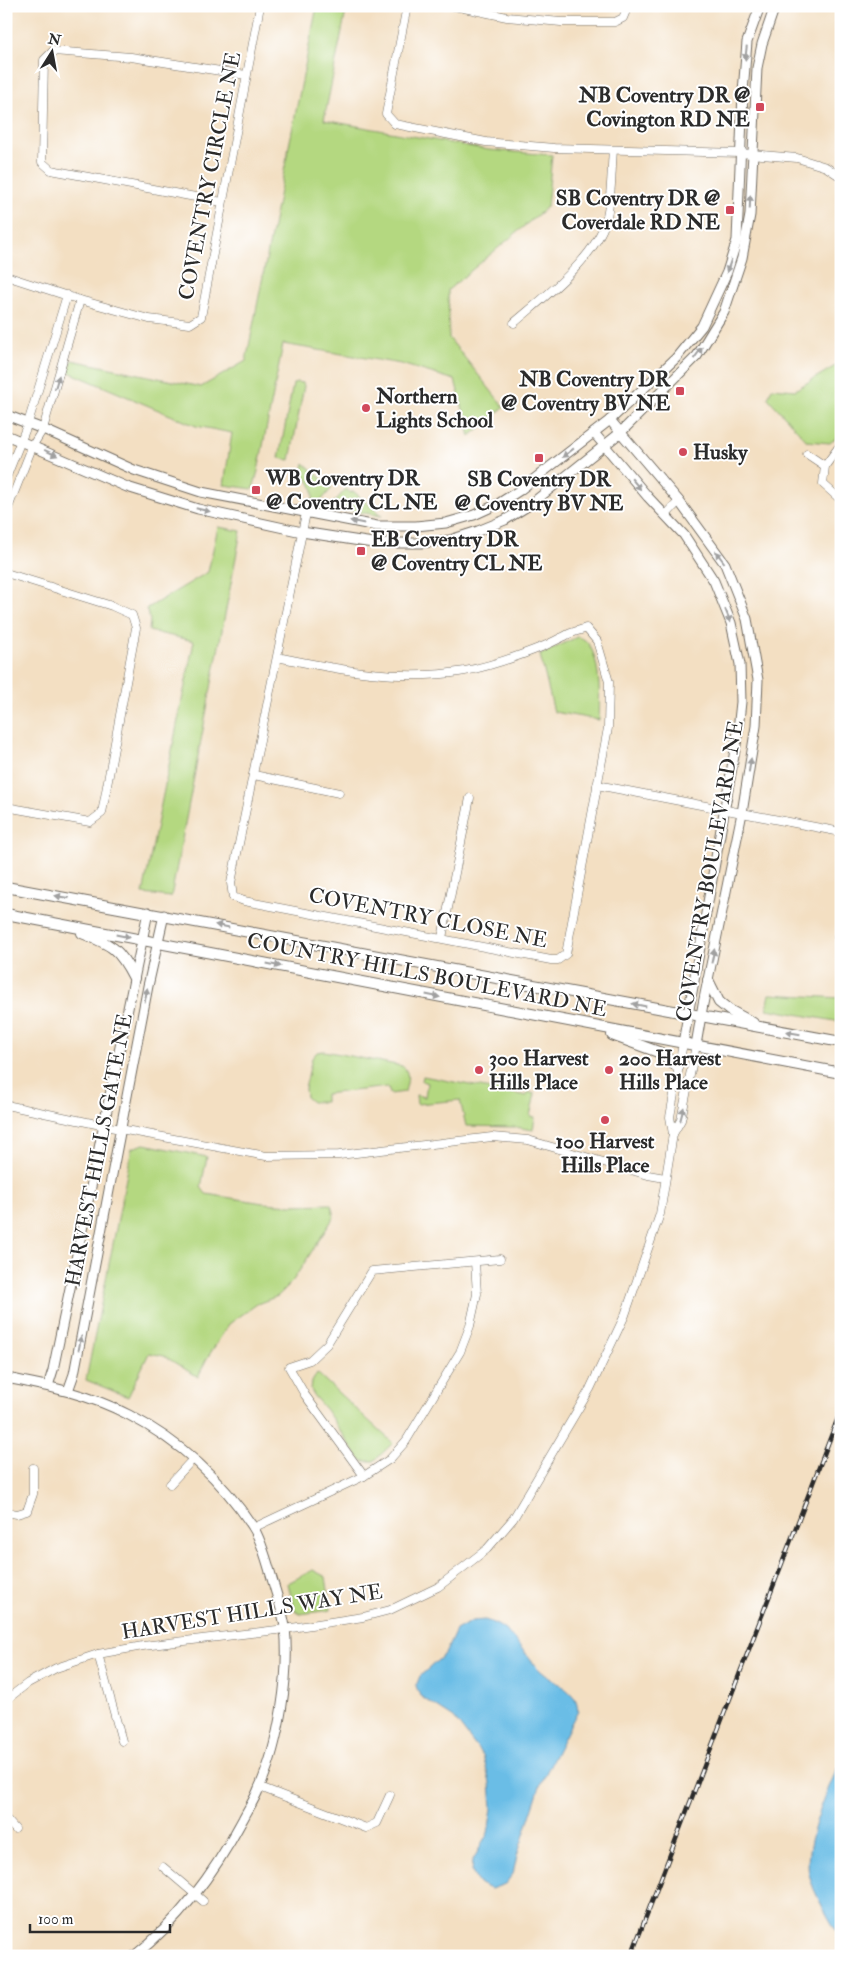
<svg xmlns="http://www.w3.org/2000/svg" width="847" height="1962" font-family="'IM FELL Double Pica',serif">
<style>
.green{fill:#b4d880;stroke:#708256}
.water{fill:#6bbde6;stroke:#4b7488}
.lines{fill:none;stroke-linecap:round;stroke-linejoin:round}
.minor-casing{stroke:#716a60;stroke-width:9}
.tertiary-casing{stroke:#716a60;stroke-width:11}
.secondary-casing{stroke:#716a60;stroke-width:12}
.minor{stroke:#fff;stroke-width:8}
.tertiary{stroke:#fff;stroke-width:9}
.secondary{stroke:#fff;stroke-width:10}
.rail-casing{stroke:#2b2b2b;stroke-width:4.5}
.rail{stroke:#fff;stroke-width:2.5;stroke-dasharray:8;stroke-linecap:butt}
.oneway{fill:#a0a0a0}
.poi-dot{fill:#d1495b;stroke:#fff;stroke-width:2}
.labels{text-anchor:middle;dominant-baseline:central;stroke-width:4;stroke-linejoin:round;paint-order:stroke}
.poi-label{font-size:21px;font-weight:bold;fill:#2b2b2b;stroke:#fff;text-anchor:start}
.street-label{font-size:21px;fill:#2b2b2b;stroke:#fff}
</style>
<rect width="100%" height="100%" fill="#fff"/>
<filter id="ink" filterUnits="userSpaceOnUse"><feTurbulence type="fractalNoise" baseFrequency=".02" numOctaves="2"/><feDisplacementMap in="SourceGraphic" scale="10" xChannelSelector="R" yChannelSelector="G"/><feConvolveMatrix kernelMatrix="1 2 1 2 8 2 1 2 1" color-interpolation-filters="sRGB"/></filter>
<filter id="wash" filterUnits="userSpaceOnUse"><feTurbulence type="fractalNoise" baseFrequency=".0096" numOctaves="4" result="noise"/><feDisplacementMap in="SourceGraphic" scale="20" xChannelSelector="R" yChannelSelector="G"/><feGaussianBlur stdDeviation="1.12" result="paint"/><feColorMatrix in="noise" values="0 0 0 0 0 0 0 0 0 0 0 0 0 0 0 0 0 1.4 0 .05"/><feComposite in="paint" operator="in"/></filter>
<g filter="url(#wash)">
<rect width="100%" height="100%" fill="#f3dfc2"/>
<g class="green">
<path d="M317 6H347L324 120 489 150 552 155 547 207 448 290 449 338 504 407 470 436 455 380 401 364 283 344 258 471 253 489 224 485 232 433 196 426 69 372 72 360 201 387 246 361Z"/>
<path d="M837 365 841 367V429L836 438 830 443 807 441 768 398 772 388 795 390Z"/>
<path d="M296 382 303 383 304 386 290 460 279 458 293 384Z"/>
<path d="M304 463 332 488 320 502 313 501C314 489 312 482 302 475Z"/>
<path d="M346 489 351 493 353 491 382 516 330 507Z"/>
<path d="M218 527 241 531 171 897 143 894 194 641 149 631 150 620 146 609 208 572Z"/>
<path d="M577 637C602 639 600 701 599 720L554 712 540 655Z"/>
<path d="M770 994 841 998V1022L767 1009Z"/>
<path d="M324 1051 402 1066C411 1073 407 1082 405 1092L390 1094 388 1087 325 1094V1102H312L306 1097 305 1089 312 1058 317 1052Z"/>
<path d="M423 1076 527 1096V1092L535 1094 530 1116 535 1117 533 1130 515 1127 466 1126 460 1100 417 1104 416 1095 425 1097 427 1083 422 1081Z"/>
<path d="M144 1144 207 1157 201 1187 206 1194 263 1203 292 1205 331 1204 334 1217 292 1282 278 1296 257 1304 229 1324 206 1360 198 1377 164 1356 149 1353 128 1397 86 1380 132 1148Z"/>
<path d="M317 1373 393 1443 374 1461H363L358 1457 326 1410 313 1395 311 1389 312 1382Z"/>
<path d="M313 1570 326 1577 331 1610 300 1614 294 1610 288 1583Z"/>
</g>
<g class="water">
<path d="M485 1620C514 1628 521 1653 542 1672 551 1680 565 1686 573 1696 577 1700 577 1705 578 1710L541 1783 517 1856 513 1874 505 1884 491 1889 478 1883 472 1872 473 1860 488 1833 492 1808 490 1783 483 1756 454 1718 420 1696 416 1686 420 1676 445 1654 456 1630 472 1621Z"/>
<path d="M841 1761V1939C831 1922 813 1893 809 1874 803 1845 828 1787 841 1761Z"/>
</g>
</g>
<g filter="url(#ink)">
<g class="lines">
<defs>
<g id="minor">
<path d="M407 6 386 114 395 124 486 142 554 148 740 153 797 158 826 167 841 177"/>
<path d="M454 6 507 17 561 22H615L623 18 628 6"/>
<path d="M222 202 51 170 42 162 44 60 53 51 131 57 246 75"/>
<path d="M6 276 80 300 149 319 190 324 201 317 260 6"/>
<path d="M514 323C543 298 595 259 606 220 612 198 611 173 613 150"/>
<path d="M841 444 825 466 823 484 841 500"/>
<path d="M807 454 825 466"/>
<path d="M6 478 28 423 67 295"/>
<path d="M6 513 33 445 43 429 80 300"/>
<path d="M666 515 679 501"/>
<path d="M6 573 112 606 132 615 136 628 102 813 90 822 6 807"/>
<path d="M277 657C339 670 401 682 465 671 492 666 519 656 544 646 551 643 558 639 565 636 571 632 579 631 586 628L597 641 609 682 608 728 566 954 558 960H551L244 901 233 897 231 883 306 513"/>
<path d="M254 775 339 793"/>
<path d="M597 785 841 832"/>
<path d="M841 919 838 937 841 944"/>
<path d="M442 938 470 798"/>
<path d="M6 1105 120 1129 266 1156 339 1155 492 1137 528 1140 648 1175 665 1178"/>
<path d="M673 1134 670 1117 683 1043"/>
<path d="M364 1476 305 1395 289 1367 310 1360 327 1344 372 1271 500 1259"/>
<path d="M170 1484 193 1459"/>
<path d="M6 1512 17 1514 27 1511 33 1494V1468"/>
<path d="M253 1528 364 1476 390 1459 406 1441 460 1352 470 1326 477 1294 475 1262"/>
<path d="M98 1654 122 1741"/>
<path d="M6 1700 28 1683 56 1668 98 1654 143 1646 285 1629 363 1617 390 1610 438 1587 487 1549 513 1519 590 1389 625 1315 660 1214 673 1134 681 1120 696 1045"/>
<path d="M260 1787 366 1828 377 1823 390 1795"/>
<path d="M6 1819 15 1829"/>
<path d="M163 1867 203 1901"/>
</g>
<g id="tertiary">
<path d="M6 415 43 429 134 470 201 492 377 526H416L446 523 474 515 498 504 520 490 610 420 676 358 702 326 727 272 737 240 743 92 747 42 760 6"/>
<path d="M610 420 679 501 725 564 747 619 758 680 756 726 742 813 703 1004 696 1045"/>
<path d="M594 433 648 497 684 535 714 581 731 623 740 664 741 702 737 739 683 1043"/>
<path d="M6 435 127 487 198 509 302 532 373 543H421L450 540 478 531 505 520 531 504 620 433 697 356 724 312 742 258 750 215 757 68 762 44 775 6"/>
<path d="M6 1378C49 1386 91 1395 129 1415 179 1441 222 1480 253 1527 262 1541 268 1565 273 1582 277 1597 283 1612 285 1627 290 1674 279 1745 259 1788 255 1799 248 1809 243 1819 216 1870 180 1920 134 1956"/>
<path d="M48 1386 53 1370 148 912"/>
<path d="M68 1391 74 1374 148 986 164 915"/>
</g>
<g id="secondary">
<path d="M6 887 841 1042"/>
<path d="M6 914 841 1073"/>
<path d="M82 933C112 945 119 948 134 978"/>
<path d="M708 980 719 1002 729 1010 753 1023"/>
<path d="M612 1035 661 1053 678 1067"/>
</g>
</defs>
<use href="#minor" class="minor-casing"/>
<use href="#tertiary" class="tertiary-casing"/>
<use href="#secondary" class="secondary-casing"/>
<use href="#minor" class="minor"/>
<use href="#tertiary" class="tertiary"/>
<use href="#secondary" class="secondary"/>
<defs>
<path id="rail" d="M631 1956 841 1410"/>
</defs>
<use href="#rail" class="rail-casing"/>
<use href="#rail" class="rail"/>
</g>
<defs><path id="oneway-solid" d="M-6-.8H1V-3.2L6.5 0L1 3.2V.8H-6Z" transform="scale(1.25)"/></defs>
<g class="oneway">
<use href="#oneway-solid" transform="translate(746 53) rotate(96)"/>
<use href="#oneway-solid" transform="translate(750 202) rotate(-88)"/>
<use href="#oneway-solid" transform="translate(729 266) rotate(109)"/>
<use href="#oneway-solid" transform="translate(698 353) rotate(-54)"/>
<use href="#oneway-solid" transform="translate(57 382) rotate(-73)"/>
<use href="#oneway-solid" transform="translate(51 453) rotate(24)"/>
<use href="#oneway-solid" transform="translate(568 453) rotate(142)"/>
<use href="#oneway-solid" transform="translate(636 484) rotate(50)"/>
<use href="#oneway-solid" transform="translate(203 510) rotate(13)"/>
<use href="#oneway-solid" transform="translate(357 522) rotate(-169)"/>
<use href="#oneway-solid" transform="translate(720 557) rotate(-127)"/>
<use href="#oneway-solid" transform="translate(728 616) rotate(68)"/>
<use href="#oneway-solid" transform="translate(750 765) rotate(-81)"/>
<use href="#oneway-solid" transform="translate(62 897) rotate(-170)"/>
<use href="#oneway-solid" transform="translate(222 926) rotate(-169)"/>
<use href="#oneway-solid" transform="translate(123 936) rotate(11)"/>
<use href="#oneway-solid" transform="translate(713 956) rotate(-78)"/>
<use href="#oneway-solid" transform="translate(274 965) rotate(11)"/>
<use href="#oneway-solid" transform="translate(146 995) rotate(-79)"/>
<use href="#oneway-solid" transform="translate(433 996) rotate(11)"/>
<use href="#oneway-solid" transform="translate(639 1005) rotate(-169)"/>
<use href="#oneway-solid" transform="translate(793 1033) rotate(-170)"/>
<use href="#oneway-solid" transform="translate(682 1114) rotate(-75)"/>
<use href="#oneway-solid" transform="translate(80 1343) rotate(-79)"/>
</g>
</g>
<g class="poi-dot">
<rect x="755" y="102" width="10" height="10" rx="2.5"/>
<rect x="725" y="205" width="10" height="10" rx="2.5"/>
<rect x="675" y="386" width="10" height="10" rx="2.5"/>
<circle cx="366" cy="408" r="5"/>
<circle cx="683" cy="452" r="5"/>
<rect x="534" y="453" width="10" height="10" rx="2.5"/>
<rect x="251" y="485" width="10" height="10" rx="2.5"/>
<rect x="356" y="546" width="10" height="10" rx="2.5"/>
<circle cx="479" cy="1070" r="5"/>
<circle cx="609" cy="1070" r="5"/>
<circle cx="605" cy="1120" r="5"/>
</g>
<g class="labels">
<g class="poi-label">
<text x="750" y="95" text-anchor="end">NB Coventry DR @<tspan x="750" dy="24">Covington RD NE</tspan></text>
<text x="720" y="198" text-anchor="end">SB Coventry DR @<tspan x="720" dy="24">Coverdale RD NE</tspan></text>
<text x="670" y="379" text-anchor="end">NB Coventry DR<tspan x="670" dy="24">@ Coventry BV NE</tspan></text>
<text x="376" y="396">Northern<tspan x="376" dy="24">Lights School</tspan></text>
<text x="693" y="452">Husky</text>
<text x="266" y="478">WB Coventry DR<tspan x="266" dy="24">@ Coventry CL NE</tspan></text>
<text x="539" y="479" text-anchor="middle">SB Coventry DR<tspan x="539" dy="24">@ Coventry BV NE</tspan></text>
<text x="371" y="539">EB Coventry DR<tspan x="371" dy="24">@ Coventry CL NE</tspan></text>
<text x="489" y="1058">300 Harvest<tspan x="489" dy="24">Hills Place</tspan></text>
<text x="619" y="1058">200 Harvest<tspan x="619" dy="24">Hills Place</tspan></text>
<text x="605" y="1141" text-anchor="middle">100 Harvest<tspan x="605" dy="24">Hills Place</tspan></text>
</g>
<g class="street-label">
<text transform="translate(210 176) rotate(-79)">COVENTRY CIRCLE NE</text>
<text transform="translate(710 871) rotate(-80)">COVENTRY BOULEVARD NE</text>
<text transform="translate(428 918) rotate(11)">COVENTRY CLOSE NE</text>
<text transform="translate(427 975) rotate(11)">COUNTRY HILLS BOULEVARD NE</text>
<text transform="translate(99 1150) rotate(-79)">HARVEST HILLS GATE NE</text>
<text transform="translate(252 1612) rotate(-9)">HARVEST HILLS WAY NE</text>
</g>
</g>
<rect width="847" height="1962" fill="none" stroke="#fff" stroke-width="25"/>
<g transform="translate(52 52) rotate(11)" stroke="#ffffff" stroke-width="4" paint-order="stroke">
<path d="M0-4L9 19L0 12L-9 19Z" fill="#2b2b2b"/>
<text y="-8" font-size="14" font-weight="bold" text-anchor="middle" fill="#2b2b2b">N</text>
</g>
<path d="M30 1924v8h140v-8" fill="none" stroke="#2b2b2b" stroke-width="2.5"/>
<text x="38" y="1924" font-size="15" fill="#2b2b2b" stroke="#ffffff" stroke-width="4" paint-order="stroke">100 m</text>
</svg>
